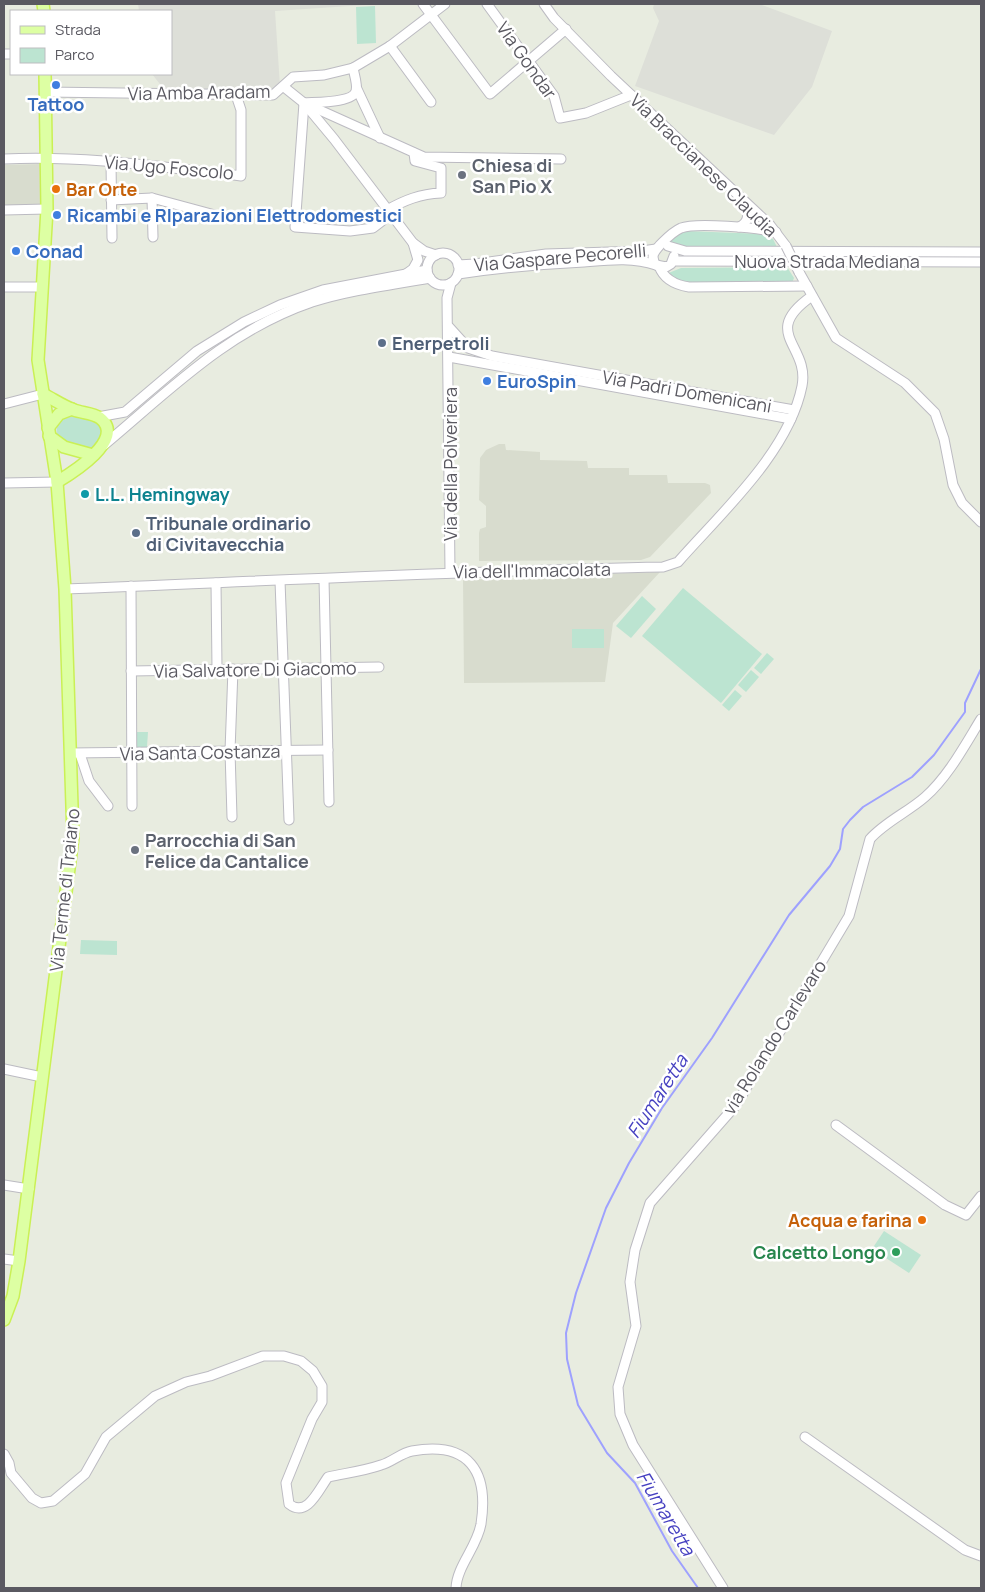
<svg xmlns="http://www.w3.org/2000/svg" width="985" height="1592" font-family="Manrope,sans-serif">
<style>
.industrial{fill:#dddfd8}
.education{fill:#d8dcce}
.green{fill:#bce4d1}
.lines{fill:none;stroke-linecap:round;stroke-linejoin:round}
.stream{stroke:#9ea1fe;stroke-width:2}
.minor-casing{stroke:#bcbbc2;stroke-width:11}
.major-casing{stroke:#caf055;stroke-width:14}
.minor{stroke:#fff;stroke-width:9}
.major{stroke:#ddffa3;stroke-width:11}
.minor-bridge-casing{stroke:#bcbbc2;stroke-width:11;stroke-linecap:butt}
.minor-bridge{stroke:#fff;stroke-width:9}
.shop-dot{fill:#3f7fe0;stroke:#fff;stroke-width:2}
.worship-dot{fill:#6b7280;stroke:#fff;stroke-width:2}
.food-dot{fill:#e8710a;stroke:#fff;stroke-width:2}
.service-dot{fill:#5c6f8a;stroke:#fff;stroke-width:2}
.culture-dot{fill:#0f9aa8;stroke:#fff;stroke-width:2}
.leisure-dot{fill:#2e9e5b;stroke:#fff;stroke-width:2}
.labels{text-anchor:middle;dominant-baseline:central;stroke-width:5;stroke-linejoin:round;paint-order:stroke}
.street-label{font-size:18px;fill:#5a5961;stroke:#fff}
.shop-label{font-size:18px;font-weight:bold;fill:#366cbe;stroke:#fff;text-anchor:start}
.worship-label{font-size:18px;font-weight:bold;fill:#5b616d;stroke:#fff;text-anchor:start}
.food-label{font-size:18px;font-weight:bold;fill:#c56008;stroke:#fff;text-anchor:start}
.service-label{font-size:18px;font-weight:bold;fill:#4e5e75;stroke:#fff;text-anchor:start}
.culture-label{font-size:18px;font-weight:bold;fill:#0d838f;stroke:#fff;text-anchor:start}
.leisure-label{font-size:18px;font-weight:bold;fill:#27864d;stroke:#fff;text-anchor:end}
.water-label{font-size:19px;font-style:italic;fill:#4641c1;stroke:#fff}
</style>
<rect width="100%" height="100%" fill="#e8ece0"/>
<g class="industrial">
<path d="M138 4H380L275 11 280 86 274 91 163 88 152 74H171V11H139Z"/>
<path d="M654 4H759L832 31 812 87 774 135 635 86 659 21 653 8Z"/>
</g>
<g class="education">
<path d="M40 164 41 206 4 208V165Z"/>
<path d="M499 444H505L506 450 540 452V460L587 461 588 468H629V475H667L668 483H705L710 485 711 493 650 557 641 560 479 561V533L480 529 486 527V506L479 500 480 458 486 450Z"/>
<path d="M660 572 613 623 605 682 464 683 463 580 506 578 509 580H517L519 577Z"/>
</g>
<g class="green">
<path d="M375 6 376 43 357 44 356 7Z"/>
<path d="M686 231 765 234 773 239 778 249H685L667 244 676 234Z"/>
<path d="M787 267 794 278 792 283 684 284 666 274 681 268Z"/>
<path d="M77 414C91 420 100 421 104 437L92 450C72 444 46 443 61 417Z"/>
<path d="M683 588 762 654 721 703 642 636Z"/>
<path d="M642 596 656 609 631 638 616 626Z"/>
<rect x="572" y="629" width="32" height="19"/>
<path d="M767 653 774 659 761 674 754 668Z"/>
<path d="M751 670 759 677 746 692 738 685Z"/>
<path d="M735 690 742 696 729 711 722 705Z"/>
<path d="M135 732H148L147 747H135Z"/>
<path d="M81 940 117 941V955L80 954Z"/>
<path d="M884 1231 921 1255 909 1273 872 1249Z"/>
</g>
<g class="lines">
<path class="stream" d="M698 1588 672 1551 635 1483 607 1453 578 1405 567 1359 566 1333 576 1293 606 1208 629 1163 662 1108 712 1038 789 915 830 866 840 849 843 829 850 820 863 807 912 777 934 755 965 712V703L981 669"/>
<defs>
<g id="minor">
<path d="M423 4 490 94 566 29"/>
<path d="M487 4 554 96 560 118 586 113 631 95"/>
<path d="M544 4 554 18 611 76 770 225 786 246"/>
<path d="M390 46 431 102"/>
<path d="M4 54H11"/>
<path d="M284 87 304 103 334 139 413 243 424 251 436 255"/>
<path d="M357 89 380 138"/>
<path d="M45 92 273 95 293 77 324 75 353 68 390 46 445 4"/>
<path d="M304 103 424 157 561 159"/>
<path d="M304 103 295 227 350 231 373 228 390 215"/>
<path d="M304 103C316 102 353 103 356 91 358 85 354 74 353 68"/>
<path d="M4 159C83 155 162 167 241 176V110L236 95"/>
<path d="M111 161 112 238"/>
<path d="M152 198 153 237"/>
<path d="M111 200 152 198 215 215"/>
<path d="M4 210 47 209"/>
<path d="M387 210C405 200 420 194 441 193V168L415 161 414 153"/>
<path d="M739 227C750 222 748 214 746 203"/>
<path d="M668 246 685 251 981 252"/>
<circle cx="443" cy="269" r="16"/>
<path d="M674 256 671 264 666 267 656 265C650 256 654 252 660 245 666 239 672 232 681 228 696 222 758 228 776 232"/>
<path d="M673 261 981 262"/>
<path d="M458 265 475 264 546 254 642 251 656 249"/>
<path d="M659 266C664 280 676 285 689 287L807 286"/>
<path d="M799 272 836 338 905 383 935 413 944 439 953 485 962 503 981 522"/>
<path d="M406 274 413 269 418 260 413 243"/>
<path d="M458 274C500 268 542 264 584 262 608 260 633 257 656 265"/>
<path d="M4 287H42"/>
<path d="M449 327 468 348 492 356 794 410"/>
<path d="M449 357 791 419"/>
<path d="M4 404 43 394"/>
<path d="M98 417 125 412 197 351 244 322 280 305 323 290 427 270"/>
<path d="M104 445C171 389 227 331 312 302 350 290 391 285 430 278"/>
<path d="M4 483 57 482"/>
<path d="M450 572 447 298 451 283"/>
<path d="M324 579 329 802"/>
<path d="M280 581 289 820"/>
<path d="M216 583 217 668"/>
<path d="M131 586 132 806"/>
<path d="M65 589C265 581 464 571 663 567L678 562C721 513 789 452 802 386 810 345 759 333 812 296"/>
<path d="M131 671 379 667"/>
<path d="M71 753 328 750"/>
<path d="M80 754 89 781 108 806"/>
<path d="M232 817 230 751 233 669"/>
<path d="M4 1069 42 1077"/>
<path d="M836 1125 945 1205 966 1215 981 1196"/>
<path d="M4 1185 29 1189"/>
<path d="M4 1259 19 1261"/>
<path d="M805 1437 965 1550 981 1556"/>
<path d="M4 1454 9 1463 11 1473 32 1498 41 1503 53 1501 85 1474 106 1437 155 1396 186 1382 210 1376 263 1356H284L301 1361 313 1371 322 1386V1402L312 1419 286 1483 289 1504C307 1518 318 1491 328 1477 346 1473 364 1471 381 1465 392 1462 401 1453 412 1451 469 1441 489 1471 481 1524 477 1547 457 1566 456 1588"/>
<path d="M723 1588 633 1445 620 1414 618 1387 636 1326 630 1282 635 1250 650 1203 736 1105 849 916 870 839C885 822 908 812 925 797 948 777 965 745 981 719"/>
</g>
<g id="major">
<path d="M43 4 44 11"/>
<path d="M43 394C53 399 63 406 74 410 82 413 93 413 100 418 127 439 72 473 57 482"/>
<path d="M48 428 59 414 72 409"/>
<path d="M49 436 64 447 93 455"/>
<path d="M4 1320 13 1296 19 1261 73 837 65 589 57 482 38 360 47 209 45 74"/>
</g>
</defs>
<use href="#minor" class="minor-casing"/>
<use href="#major" class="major-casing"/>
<use href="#minor" class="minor"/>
<use href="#major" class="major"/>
<defs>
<path id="minor-bridge" d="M786 246 799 272"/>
</defs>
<use href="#minor-bridge" class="minor-bridge-casing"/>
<use href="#minor-bridge" class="minor-bridge"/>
</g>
<g class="shop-dot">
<circle cx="56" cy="85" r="5"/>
<circle cx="57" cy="215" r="5"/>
<circle cx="16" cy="251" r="5"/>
<circle cx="487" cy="381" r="5"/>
</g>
<g class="worship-dot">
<circle cx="462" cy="175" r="5"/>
<circle cx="135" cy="850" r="5"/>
</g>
<g class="food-dot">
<circle cx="56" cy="189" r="5"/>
<circle cx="922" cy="1220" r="5"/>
</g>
<g class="service-dot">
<circle cx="382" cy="343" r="5"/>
<circle cx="136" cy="533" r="5"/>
</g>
<circle class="culture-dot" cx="85" cy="494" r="5"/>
<circle class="leisure-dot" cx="896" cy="1252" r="5"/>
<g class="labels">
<g class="street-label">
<text transform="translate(527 60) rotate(55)">Via Gondar</text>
<text transform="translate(199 92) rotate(-1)">Via Amba Aradam</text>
<text transform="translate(704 165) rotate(44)">Via Braccianese Claudia</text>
<text transform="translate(169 167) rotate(5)">Via Ugo Foscolo</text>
<text transform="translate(560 257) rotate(-5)">Via Gaspare Pecorelli</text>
<text x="827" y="261">Nuova Strada Mediana</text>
<text transform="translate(687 391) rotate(10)">Via Padri Domenicani</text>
<text transform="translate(450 464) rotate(-90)">Via della Polveriera</text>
<text transform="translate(532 570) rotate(-1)">Via dell'Immacolata</text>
<text transform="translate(255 669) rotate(-1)">Via Salvatore Di Giacomo</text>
<text transform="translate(200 752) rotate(-1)">Via Santa Costanza</text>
<text transform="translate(64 890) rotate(-84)">Via Terme di Traiano</text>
<text transform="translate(774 1037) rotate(-58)">via Rolando Carlevaro</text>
</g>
<g class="shop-label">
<text x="56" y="104" text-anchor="middle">Tattoo</text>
<text x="67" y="215">Ricambi e RIparazioni Elettrodomestici</text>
<text x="26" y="251">Conad</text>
<text x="497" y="381">EuroSpin</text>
</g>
<g class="worship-label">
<text x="472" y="165">Chiesa di<tspan x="472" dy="21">San Pio X</tspan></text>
<text x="145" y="840">Parrocchia di San<tspan x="145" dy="21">Felice da Cantalice</tspan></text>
</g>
<g class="food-label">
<text x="66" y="189">Bar Orte</text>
<text x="912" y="1220" text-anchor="end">Acqua e farina</text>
</g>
<g class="service-label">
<text x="392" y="343">Enerpetroli</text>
<text x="146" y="523">Tribunale ordinario<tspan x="146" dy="21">di Civitavecchia</tspan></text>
</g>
<g class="culture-label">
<text x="95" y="494">L.L. Hemingway</text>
</g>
<g class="leisure-label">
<text x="886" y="1252">Calcetto Longo</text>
</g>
<g class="water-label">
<text transform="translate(657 1096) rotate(-57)">Fiumaretta</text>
<text transform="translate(666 1513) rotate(59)">Fiumaretta</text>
</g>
</g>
<rect width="985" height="1592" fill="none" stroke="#5a5961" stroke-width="10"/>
<rect x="10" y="10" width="162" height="65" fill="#ffffff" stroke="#bdbdc0"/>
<rect x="20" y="26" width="25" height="8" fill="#ddffa3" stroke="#bdbdc0"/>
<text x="55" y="35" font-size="15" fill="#5a5961">Strada</text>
<rect x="20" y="48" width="25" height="15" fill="#bce4d1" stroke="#bdbdc0"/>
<text x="55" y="60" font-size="15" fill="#5a5961">Parco</text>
</svg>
